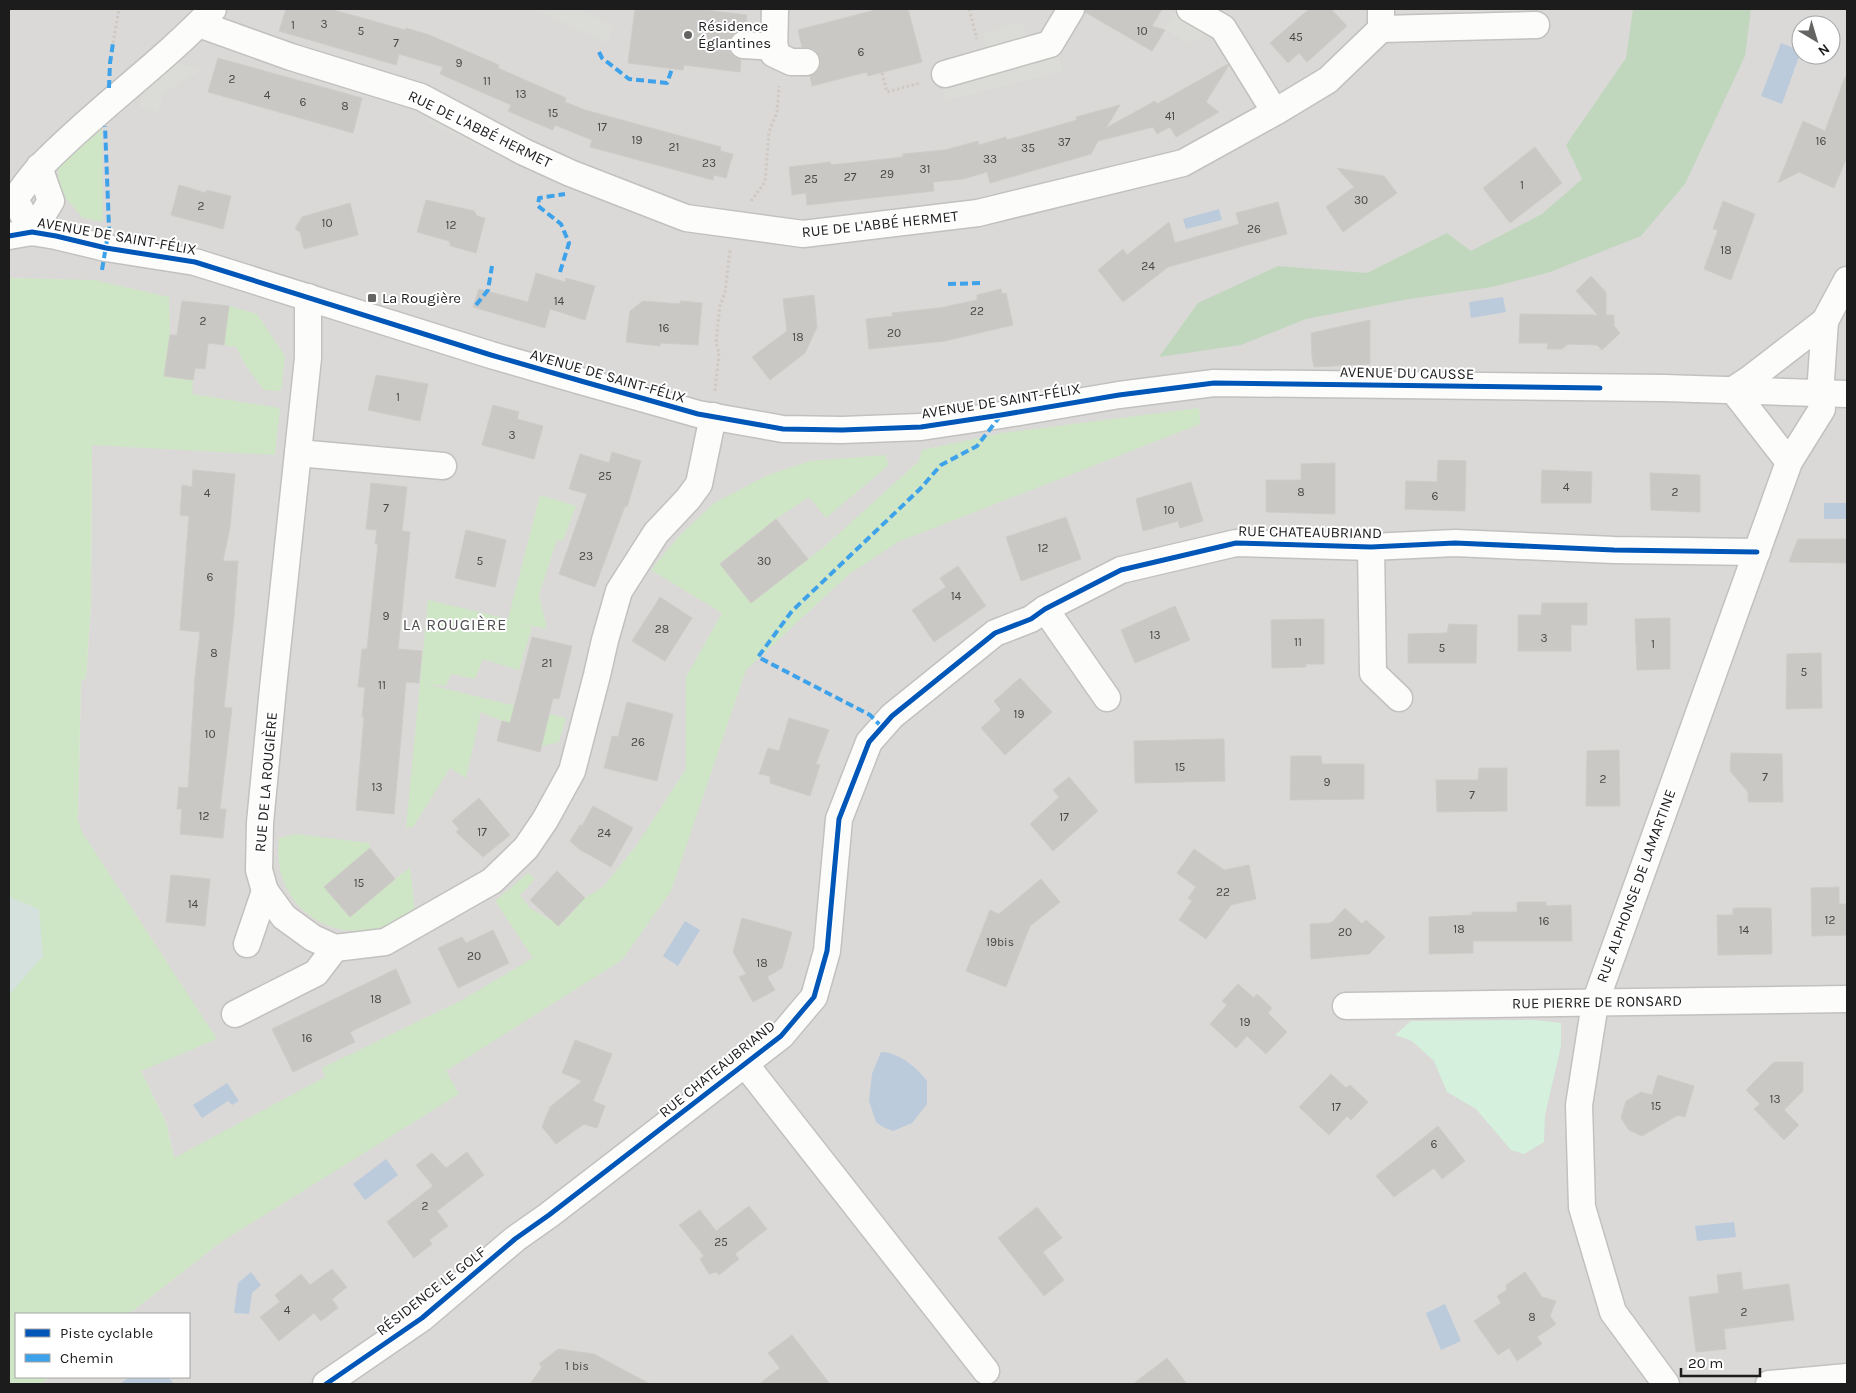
<svg xmlns="http://www.w3.org/2000/svg" width="1856" height="1393" font-family="Karla,sans-serif">
<style>
.residential{fill:#dad9d7;fill-rule:evenodd}
.grass{fill:#cfe6c6}
.forest{fill:#c0d7bd}
.wetland{fill:#d4e1dd}
.park{fill:#d5f0dd}
.parking{fill:#dbdbd8}
.water{fill:#bbcbdb}
.building{fill:#c9c8c5;stroke:#ceccc7}
.lines{fill:none;stroke-linecap:round;stroke-linejoin:round}
.minor-casing{stroke:#c2c1bf;stroke-width:29}
.path{stroke:#d0c9c3;stroke-width:3;stroke-dasharray:2.5 2.5;stroke-linecap:butt}
.minor{stroke:#fcfcfb;stroke-width:26}
.quiet{stroke:#3da2ea;stroke-width:4;stroke-dasharray:8 4;stroke-linecap:butt}
.cycleway-casing{stroke:#fff;stroke-width:8}
.cycleway{stroke:#0057b8;stroke-width:5}
.poi-dot{fill:#646462;stroke:#fff;stroke-width:2}
.labels{text-anchor:middle;dominant-baseline:central;stroke-width:4;stroke-linejoin:round;paint-order:stroke}
.number-label{font-size:12px;fill:#474746}
.poi-label{font-size:15px;fill:#1c1c1c;stroke:#fff;text-anchor:start}
.street-label{font-size:15px;fill:#1c1c1c;stroke:#fff}
.neighbourhood-label{font-size:16px;letter-spacing:1px;fill:#4f4f4f;stroke:#fff}
</style>
<rect width="100%" height="100%" fill="#ebeae5"/>
<path class="residential" d="M9 9H1847V1384H40L50 1377H189V1314H129L221 1241 174 1158 166 1122 141 1071 78 819 81 681 86 678 91 603 93 281 9 278ZM1801 25H1831V55H1801Z"/>
<g class="grass">
<path d="M102 129 103 222 83 218 67 200 57 185 59 166Z"/>
<path d="M9 278 94 280 169 297 170 335 164 376 193 380 192 394 280 408 275 455 92 445 91 603 86 678 81 681 78 819 82 832 217 1039 141 1071 166 1122 174 1158 325 1077 322 1068 462 1000 533 958 495 901 528 873 535 879 520 895 530 908 554 922 559 927 585 898 603 887 636 846 686 769V677L722 613 651 570 678 537 714 503 768 475 810 461 885 455 889 465 826 518 809 497 776 519 720 563 751 603 825 546 919 461 922 450 1002 433 1199 408 1200 424 898 542 848 575 746 670 671 891 622 960 446 1071 459 1094 221 1242 129 1314H16V1377H50L40 1384H9Z"/>
<path d="M229 306 257 314 285 356 281 391 264 390 246 366 236 347 224 345Z"/>
<path d="M540 495 576 506 563 541 557 540 539 595 547 629 519 623 532 627 519 670 483 659 475 679 451 674 446 686 426 684 566 718 559 742 542 746 545 732 502 721 481 712 466 778 450 768 413 827 406 828 428 600 508 619Z"/>
<path d="M296 834 369 843 370 848 324 887 350 917 410 867 415 911C400 919 386 927 369 930 329 937 288 910 280 869 278 859 278 849 279 838Z"/>
</g>
<path class="forest" d="M1633 9H1751L1745 56 1685 184 1641 236 1550 272 1492 287 1409 299 1306 319 1241 345 1159 357 1198 303 1278 266 1367 273 1447 233 1471 251 1542 214 1582 179 1566 145 1626 58Z"/>
<path class="wetland" d="M9 897 39 909 43 956 9 995Z"/>
<path class="park" d="M1535 1020 1561 1023V1046L1545 1115 1544 1142 1524 1154 1511 1150 1476 1109 1447 1092 1434 1061 1412 1041 1395 1035 1411 1021Z"/>
<g class="parking">
<path d="M534 9H579L614 26 606 43Z"/>
<path d="M1175 12 1209 34 1189 44 1164 29Z"/>
<path d="M1022 22 1027 41 988 52 983 33Z"/>
<path d="M1057 52 1062 71 946 101 941 82Z"/>
<path d="M175 62 201 70 163 93 158 112 139 106 142 95Z"/>
<path d="M430 112 513 152 508 161 426 121Z"/>
<path d="M1127 182 1130 191 1061 209 1059 200Z"/>
<path d="M519 866 524 872 503 890 481 906 456 920 452 912Z"/>
</g>
<g class="water">
<path d="M1781 43 1801 51 1782 104 1761 96Z"/>
<path d="M1219 209 1222 220 1186 229 1183 219Z"/>
<path d="M1503 297 1506 312 1471 318 1469 302Z"/>
<rect x="1824" y="503" width="23" height="16"/>
<path d="M685 921 700 930 678 966 663 956Z"/>
<path d="M881 1052C899 1052 917 1068 927 1081V1104L912 1123 893 1131 883 1127 876 1122 869 1101 872 1074Z"/>
<path d="M227 1083 239 1101 232 1105 228 1101 202 1118 193 1105Z"/>
<path d="M386 1159 398 1175 365 1200 353 1184Z"/>
<path d="M1734 1222 1736 1237 1697 1241 1695 1226Z"/>
<path d="M251 1272 261 1285 252 1293 249 1314 234 1313 238 1283Z"/>
<path d="M1445 1304 1461 1341 1441 1350 1426 1313Z"/>
<path d="M129 1377H168L174 1384H120Z"/>
</g>
<g class="building">
<path d="M286 9H330L405 30 406 28 429 35 499 65 498 68 566 98 565 102 585 110 721 147 720 151 733 154 726 178 714 175 713 180 590 147 592 140 555 125 553 130 524 118 508 111 511 105 440 74 443 67 399 54 396 65 279 31Z"/>
<path d="M635 9H698L747 15 745 30 736 32 731 36 728 44 730 52 734 57 741 60 740 72 684 65 683 70 628 63Z"/>
<path d="M879 9H908L922 62 868 76 867 72 812 86 810 76 819 70 821 62 819 55 814 49 802 47 798 30Z"/>
<path d="M1086 9H1162L1152 26 1165 30 1152 51 1085 12Z"/>
<path d="M1309 9H1331L1347 26 1307 62 1299 53 1288 63 1270 43Z"/>
<path d="M218 58 362 98 353 133 208 92Z"/>
<path d="M1228 64 1229 65 1206 102 1219 112 1176 137 1170 127 1157 134 1153 127 1098 141 1091 154 990 183 987 172 963 179 933 182 934 191 807 205 806 193 792 195 789 167 830 162 831 165 903 157V154L945 150 978 141 979 145 1006 137 1007 140 1077 120 1076 117 1120 105 1106 128 1155 101 1157 104Z"/>
<path d="M1845 77 1847 78V157L1834 188 1799 172 1778 183 1803 121 1825 131Z"/>
<path d="M1535 147 1562 183 1510 223 1483 188Z"/>
<path d="M1337 168 1384 176 1397 193 1343 232 1326 207 1354 187Z"/>
<path d="M179 185 206 193V190L231 196 223 229 171 215Z"/>
<path d="M426 200 474 211 477 216 485 218 476 253 451 246 449 241 417 232Z"/>
<path d="M1723 201 1755 214 1731 280 1704 269 1718 230 1713 229Z"/>
<path d="M1278 202 1287 234 1168 267 1123 302 1098 270 1123 249 1127 255 1169 222 1175 243 1239 224 1236 213Z"/>
<path d="M350 203 358 235 304 249 300 232 295 229 302 217Z"/>
<path d="M536 273 565 282 566 278 595 286 585 320 550 309 545 328 473 307 479 289 528 302Z"/>
<path d="M1591 276 1606 292V315H1614V326L1620 333 1602 350 1597 345 1568 344 1562 349H1547L1548 343H1519L1520 314 1598 315 1576 291Z"/>
<path d="M1001 289 1002 294 1006 293 1013 325 945 341 869 349 866 319 893 316 892 313 939 308 977 300V295Z"/>
<path d="M814 295 817 327 805 353 770 380 752 357 787 331 783 299Z"/>
<path d="M182 301 229 306 224 345 208 343 205 369 195 368 193 380 164 376 170 335H177Z"/>
<path d="M643 301 680 304V301L702 303 698 345 660 343V346L626 342 630 311Z"/>
<path d="M1370 320V364L1314 367 1312 357 1311 333Z"/>
<path d="M376 375 428 384 420 421 368 410Z"/>
<path d="M493 405 519 412 517 419 543 426 534 459 482 445Z"/>
<path d="M612 452 641 461 627 507 625 506 595 587 559 574 587 494 569 489 580 454 609 463Z"/>
<path d="M1438 460 1466 461 1465 511 1405 509 1406 481 1437 482Z"/>
<path d="M1335 463V514L1266 512V480H1301V464Z"/>
<path d="M193 470 235 474 230 527 223 561H238L234 616 224 707 232 708 220 809H226L223 838 180 834 182 809H177L179 787 188 788 195 677 200 632 180 630 189 516 180 515 182 485 192 487Z"/>
<path d="M1542 470 1592 472 1591 503H1541Z"/>
<path d="M1650 473 1700 475V512L1651 510Z"/>
<path d="M1191 482 1203 521 1180 528 1178 521 1143 531 1136 499Z"/>
<path d="M371 483 407 487 402 531 410 532 398 649 422 651 419 683 406 682 394 814 356 810 364 717H362L365 687H358L362 649H367L378 544H375L377 530 366 529Z"/>
<path d="M1066 517 1081 559 1021 581 1006 537Z"/>
<path d="M776 519 808 559 751 603 720 564Z"/>
<path d="M466 530 506 540 495 587 455 578Z"/>
<path d="M1798 539H1847V563L1789 562Z"/>
<path d="M958 566 986 606 934 642 912 610 946 587 940 578Z"/>
<path d="M660 597 692 618 665 661 632 641Z"/>
<path d="M1542 603H1587V625H1571V651H1518V615H1541Z"/>
<path d="M1175 606 1190 640 1135 663 1121 630Z"/>
<path d="M1670 618V669L1637 670 1635 619Z"/>
<path d="M1324 619V664H1306V667L1272 668 1271 620Z"/>
<path d="M1449 624 1477 625 1476 663H1408V634L1447 633Z"/>
<path d="M532 637 572 646 559 699 553 698 540 752 497 741 502 721 510 723Z"/>
<path d="M1821 653 1822 708 1786 709 1787 654Z"/>
<path d="M1020 678 1052 712 1005 755 981 728 1001 710 994 701Z"/>
<path d="M627 702 673 714 657 781 604 768 612 736 618 737Z"/>
<path d="M789 718 829 730 816 764 820 765 810 796 770 783V776L759 774 768 748 779 751Z"/>
<path d="M1224 739 1225 781 1135 783 1134 741Z"/>
<path d="M1619 750 1620 806H1586L1587 751Z"/>
<path d="M1731 753 1782 754 1783 802H1748V792L1730 771Z"/>
<path d="M1291 756H1321L1322 764H1364V799L1290 800Z"/>
<path d="M1479 768H1507V811L1437 812 1436 780H1478Z"/>
<path d="M1069 777 1098 811 1053 851 1030 824 1059 797 1053 790Z"/>
<path d="M479 798 510 835 483 857 456 832 459 829 452 821Z"/>
<path d="M593 806 633 828 611 867 579 849 570 841 580 825 582 826Z"/>
<path d="M370 848 395 879 350 917 324 887Z"/>
<path d="M1194 849 1224 870 1249 865 1256 899 1231 905 1206 939 1179 920 1192 901 1188 898 1196 887 1177 873Z"/>
<path d="M557 871 585 898 558 926 530 900Z"/>
<path d="M171 875 210 879 205 926 166 922Z"/>
<path d="M1041 879 1060 902 1030 926 1006 987 966 971 990 910 999 914Z"/>
<path d="M1839 887V904H1847V935L1812 936 1811 888Z"/>
<path d="M1517 902H1546V906L1571 905 1572 941H1473V953L1429 954V917L1472 915V912H1517Z"/>
<path d="M1345 908 1362 924 1366 920 1385 937 1369 954 1311 959 1310 924 1331 923Z"/>
<path d="M1733 908H1771L1772 954 1718 955 1717 915H1733Z"/>
<path d="M742 918 792 932 782 968 767 977 775 990 753 1002 739 977 746 974 733 952Z"/>
<path d="M493 930 509 963 458 988 438 948 462 937 466 943Z"/>
<path d="M396 969 411 1003 350 1032 355 1042 293 1072 272 1029Z"/>
<path d="M1238 984 1254 998 1257 994 1272 1008 1268 1013 1287 1032 1266 1054 1247 1036 1236 1048 1210 1024 1227 1005 1222 1001Z"/>
<path d="M575 1040 612 1054 593 1101 605 1106 597 1128 584 1124 556 1144 542 1127 550 1107 582 1081 562 1073Z"/>
<path d="M1774 1062H1803V1091L1784 1110 1799 1125 1784 1140 1754 1109 1760 1104 1746 1090Z"/>
<path d="M1331 1074 1346 1088 1350 1085 1368 1102 1351 1120 1347 1116 1329 1135 1299 1107Z"/>
<path d="M1658 1075 1694 1086 1685 1117 1678 1115 1642 1136 1629 1130 1621 1118 1626 1101 1641 1092 1652 1095Z"/>
<path d="M1438 1126 1465 1161 1442 1179 1434 1168 1394 1197 1376 1176Z"/>
<path d="M467 1152 484 1175 437 1211 448 1226 429 1240 432 1244 414 1258 387 1222 433 1186 416 1165 432 1153 446 1168Z"/>
<path d="M749 1206 767 1229 735 1254 739 1259 719 1275 716 1272 709 1274 700 1259 704 1256 679 1225 700 1210 716 1231Z"/>
<path d="M1037 1207 1062 1238 1043 1252 1064 1280 1044 1296 998 1238Z"/>
<path d="M332 1269 347 1287 332 1299 338 1308 321 1321 314 1313 279 1341 260 1317 280 1302 275 1295 301 1274 310 1285Z"/>
<path d="M1525 1272 1542 1297 1556 1301 1550 1316 1556 1324 1537 1337 1542 1344 1517 1361 1509 1348 1498 1355 1474 1321 1501 1303 1497 1296 1507 1290 1506 1285Z"/>
<path d="M1741 1272 1743 1290 1789 1284 1794 1320 1724 1329 1726 1349 1696 1352 1689 1297 1719 1293 1717 1275Z"/>
<path d="M792 1335 830 1384H759L780 1368 768 1353Z"/>
<path d="M558 1349 594 1354 650 1384H530L542 1367 539 1364Z"/>
<path d="M1167 1358 1187 1384H1133Z"/>
</g>
<g class="lines">
<defs>
<g id="minor">
<path d="M775 9 774 54 791 62H806"/>
<path d="M1190 9 1223 28 1275 112"/>
<path d="M199 24 291 57 421 97 524 152 570 173 686 218 803 234 978 213 1183 163 1275 112 1328 80 1381 29V9"/>
<path d="M1381 29 1536 25"/>
<path d="M743 45 775 47"/>
<path d="M945 74 1050 44 1071 9"/>
<path d="M39 167 51 201 32 232 15 199C23 188 31 176 41 166 95 110 160 65 213 9"/>
<path d="M9 236 32 232 56 236 106 248 195 262 491 355 581 381 698 414 783 429 842 430 921 427 1001 415 1119 395 1214 383 1664 388 1847 394"/>
<path d="M308 297V358L273 688 260 823 259 870 265 891 284 917 313 938 335 948 385 942 492 881 526 848 545 820 572 771 597 675 605 640 619 591 656 533 688 499 699 484 713 416"/>
<path d="M1825 321 1847 280"/>
<path d="M298 453 443 466"/>
<path d="M1371 547 1373 673 1399 698"/>
<path d="M1045 609 1107 698"/>
<path d="M247 944 265 891"/>
<path d="M1346 1006 1847 999"/>
<path d="M235 1014 316 973 335 948"/>
<path d="M745 1064 986 1371"/>
<path d="M326 1384 422 1318 515 1239 549 1215 781 1036 814 997 827 951 839 819 869 742 892 716 995 633 1031 619 1045 609 1121 570 1236 543 1371 547 1455 543 1614 550 1757 552"/>
<path d="M1666 1384 1613 1312 1582 1207 1579 1105 1595 1003 1789 462 1822 409 1820 394 1825 321 1751 378 1733 390 1789 462"/>
<path d="M1769 1384 1847 1377"/>
</g>
</defs>
<use href="#minor" class="minor-casing"/>
<g class="path">
<path d="M969 9 977 39"/>
<path d="M113 43 119 9"/>
<path d="M882 73 887 92 920 83"/>
<path d="M751 201 765 182 769 132 777 112 779 86"/>
<path d="M715 391 719 353 716 342 720 306 725 293 730 249"/>
</g>
<use href="#minor" class="minor"/>
<g class="quiet">
<path d="M599 52 602 58 629 79 667 83 672 69"/>
<path d="M109 88 110 63 113 43"/>
<path d="M102 270 109 228 105 126"/>
<path d="M560 272 569 243 561 224 538 206 539 198 565 194"/>
<path d="M948 284 982 283"/>
<path d="M476 305 488 290 492 266"/>
<path d="M882 727 870 715 758 657 792 611 920 489 941 465 977 446 1001 415"/>
</g>
<defs>
<g id="cycleway">
<path d="M9 236 32 232 56 236 106 248 195 262 491 355 581 381 698 414 783 429 842 430 921 427 1001 415 1119 395 1214 383 1600 388"/>
<path d="M326 1384 422 1318 515 1239 549 1215 781 1036 814 997 827 951 839 819 869 742 892 716 995 633 1031 619 1045 609 1121 570 1236 543 1371 547 1455 543 1614 550 1757 552"/>
</g>
</defs>
<use href="#cycleway" class="cycleway-casing"/>
<use href="#cycleway" class="cycleway"/>
</g>
<g class="poi-dot">
<circle cx="688" cy="35" r="5"/>
<rect x="367" y="293" width="10" height="10" rx="2.5"/>
</g>
<g class="labels">
<g class="number-label">
<text x="324" y="24">3</text>
<text x="293" y="25">1</text>
<text x="361" y="31">5</text>
<text x="1142" y="31">10</text>
<text x="1296" y="37">45</text>
<text x="396" y="43">7</text>
<text x="861" y="52">6</text>
<text x="459" y="63">9</text>
<text x="232" y="79">2</text>
<text x="487" y="81">11</text>
<text x="521" y="94">13</text>
<text x="267" y="95">4</text>
<text x="303" y="102">6</text>
<text x="345" y="106">8</text>
<text x="553" y="113">15</text>
<text x="1170" y="116">41</text>
<text x="602" y="127">17</text>
<text x="637" y="140">19</text>
<text x="1821" y="141">16</text>
<text x="1064" y="142">37</text>
<text x="674" y="147">21</text>
<text x="1028" y="148">35</text>
<text x="990" y="159">33</text>
<text x="709" y="163">23</text>
<text x="925" y="169">31</text>
<text x="887" y="174">29</text>
<text x="850" y="177">27</text>
<text x="811" y="179">25</text>
<text x="1522" y="185">1</text>
<text x="1361" y="200">30</text>
<text x="201" y="206">2</text>
<text x="327" y="223">10</text>
<text x="451" y="225">12</text>
<text x="1254" y="229">26</text>
<text x="1726" y="250">18</text>
<text x="1148" y="266">24</text>
<text x="559" y="301">14</text>
<text x="977" y="311">22</text>
<text x="203" y="321">2</text>
<text x="664" y="328">16</text>
<text x="894" y="333">20</text>
<text x="798" y="337">18</text>
<text x="398" y="397">1</text>
<text x="512" y="435">3</text>
<text x="605" y="476">25</text>
<text x="1566" y="487">4</text>
<text x="1301" y="492">8</text>
<text x="1675" y="492">2</text>
<text x="207" y="493">4</text>
<text x="1435" y="496">6</text>
<text x="386" y="508">7</text>
<text x="1169" y="510">10</text>
<text x="1043" y="548">12</text>
<text x="586" y="556">23</text>
<text x="480" y="561">5</text>
<text x="764" y="561">30</text>
<text x="210" y="577">6</text>
<text x="956" y="596">14</text>
<text x="386" y="616">9</text>
<text x="662" y="629">28</text>
<text x="1155" y="635">13</text>
<text x="1544" y="638">3</text>
<text x="1298" y="642">11</text>
<text x="1653" y="644">1</text>
<text x="1442" y="648">5</text>
<text x="214" y="653">8</text>
<text x="547" y="663">21</text>
<text x="1804" y="672">5</text>
<text x="382" y="685">11</text>
<text x="1019" y="714">19</text>
<text x="210" y="734">10</text>
<text x="638" y="742">26</text>
<text x="1180" y="767">15</text>
<text x="1765" y="777">7</text>
<text x="1603" y="779">2</text>
<text x="1327" y="782">9</text>
<text x="377" y="787">13</text>
<text x="1472" y="795">7</text>
<text x="204" y="816">12</text>
<text x="1064" y="817">17</text>
<text x="482" y="832">17</text>
<text x="604" y="833">24</text>
<text x="359" y="883">15</text>
<text x="1223" y="892">22</text>
<text x="193" y="904">14</text>
<text x="1830" y="920">12</text>
<text x="1544" y="921">16</text>
<text x="1459" y="929">18</text>
<text x="1744" y="930">14</text>
<text x="1345" y="932">20</text>
<text x="1000" y="942">19bis</text>
<text x="474" y="956">20</text>
<text x="762" y="963">18</text>
<text x="376" y="999">18</text>
<text x="1245" y="1022">19</text>
<text x="307" y="1038">16</text>
<text x="1775" y="1099">13</text>
<text x="1656" y="1106">15</text>
<text x="1336" y="1107">17</text>
<text x="1434" y="1144">6</text>
<text x="425" y="1206">2</text>
<text x="721" y="1242">25</text>
<text x="287" y="1310">4</text>
<text x="1744" y="1312">2</text>
<text x="1532" y="1317">8</text>
<text x="577" y="1366">1 bis</text>
</g>
<g class="poi-label">
<text x="698" y="26">Résidence<tspan x="698" dy="17">Églantines</tspan></text>
<text x="382" y="298">La Rougière</text>
</g>
<g class="street-label">
<text transform="translate(480 129) rotate(26)">RUE DE L'ABBÉ HERMET</text>
<text transform="translate(880 224) rotate(-6)">RUE DE L'ABBÉ HERMET</text>
<text transform="translate(117 236) rotate(10)">AVENUE DE SAINT-FÉLIX</text>
<text transform="translate(1407 373) rotate(1)">AVENUE DU CAUSSE</text>
<text transform="translate(608 376) rotate(16)">AVENUE DE SAINT-FÉLIX</text>
<text transform="translate(1001 401) rotate(-9)">AVENUE DE SAINT-FÉLIX</text>
<text transform="translate(1310 532) rotate(1)">RUE CHATEAUBRIAND</text>
<text transform="translate(266 782) rotate(-85)">RUE DE LA ROUGIÈRE</text>
<text transform="translate(1636 886) rotate(-70)">RUE ALPHONSE DE LAMARTINE</text>
<text transform="translate(1597 1002) rotate(-1)">RUE PIERRE DE RONSARD</text>
<text transform="translate(717 1069) rotate(-39)">RUE CHATEAUBRIAND</text>
<text transform="translate(431 1291) rotate(-38)">RÉSIDENCE LE GOLF</text>
</g>
<g class="neighbourhood-label">
<text x="455" y="624">LA ROUGIÈRE</text>
</g>
</g>
<rect width="1856" height="1393" fill="none" stroke="#1c1c1c" stroke-width="20"/>
<rect x="15" y="1313" width="175" height="65" fill="#ffffff" stroke="#a4a4a4"/>
<rect x="25" y="1329" width="25" height="8" fill="#0057b8" stroke="#a4a4a4"/>
<text x="60" y="1338" font-size="15" fill="#1c1c1c">Piste cyclable</text>
<rect x="25" y="1354" width="25" height="8" fill="#3da2ea" stroke="#a4a4a4"/>
<text x="60" y="1363" font-size="15" fill="#1c1c1c">Chemin</text>
<g transform="translate(1816 40) rotate(142)"><circle r="24" fill="#ffffff" stroke="#a4a4a4"/>
<path d="M0-4L9 19L0 12L-9 19Z" fill="#646462"/>
<text y="-8" font-size="14" font-weight="bold" text-anchor="middle" fill="#1c1c1c">N</text>
</g>
<path d="M1681 1368v8h79v-8" fill="none" stroke="#1c1c1c" stroke-width="2.5"/>
<text x="1688" y="1368" font-size="15" fill="#1c1c1c" stroke="#ffffff" stroke-width="4" paint-order="stroke">20 m</text>
</svg>
